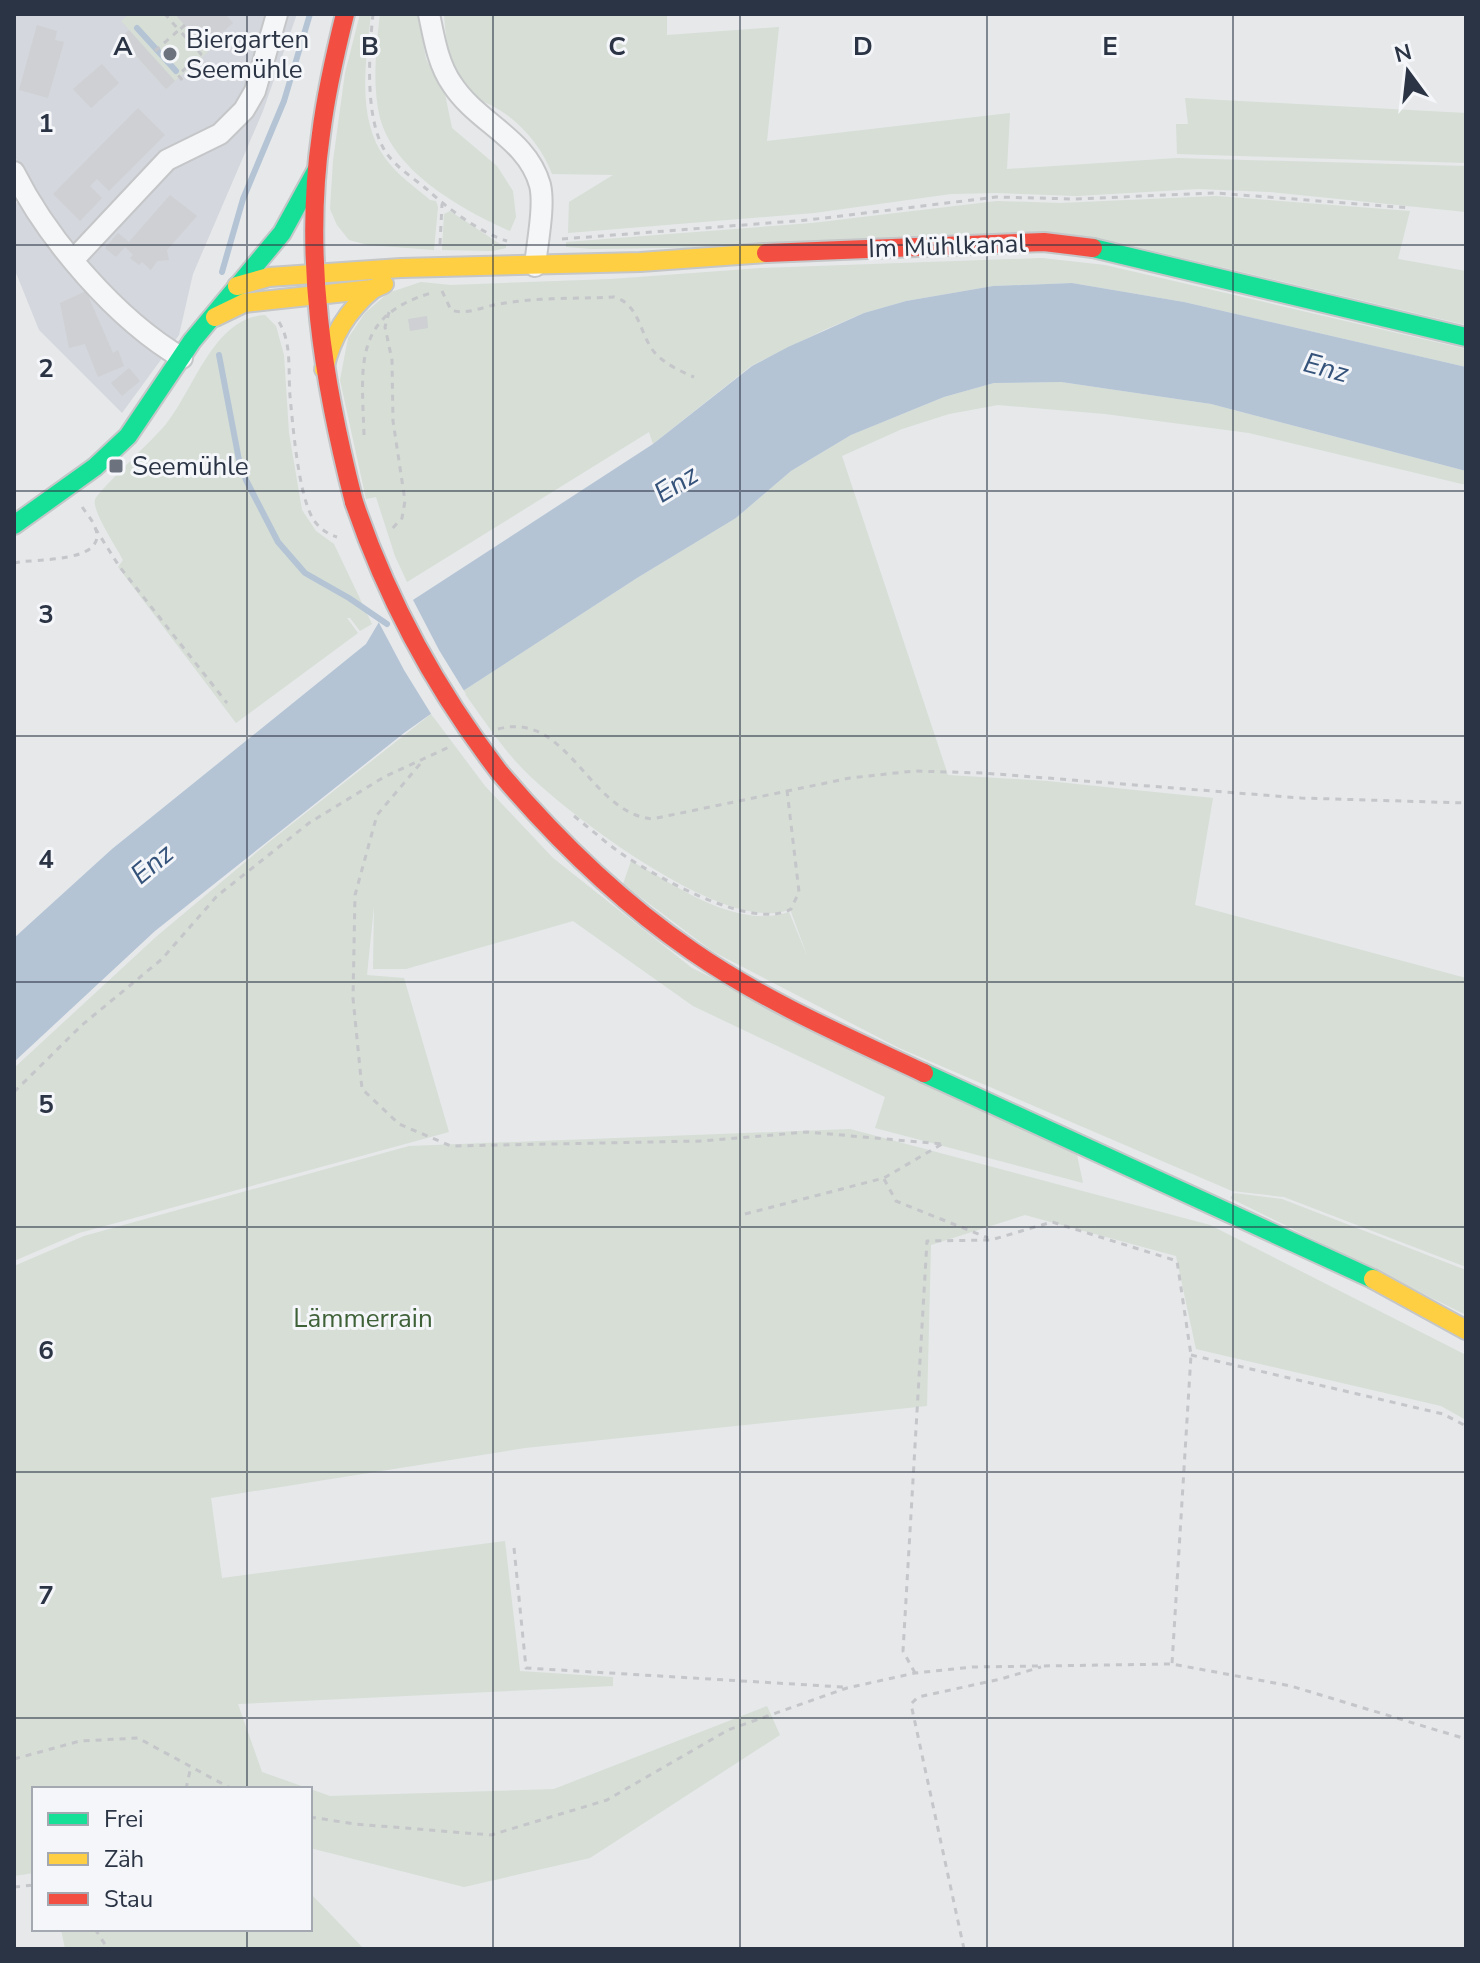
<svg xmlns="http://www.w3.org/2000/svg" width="1480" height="1963" font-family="'Nunito Sans',sans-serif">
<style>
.built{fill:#d4d7dd}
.green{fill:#d6ded6}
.water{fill:#b4c4d5}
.pier{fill:#e6e8ea}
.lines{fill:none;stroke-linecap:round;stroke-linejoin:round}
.stream{stroke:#b4c4d5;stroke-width:6}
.building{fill:#ced0d3}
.street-casing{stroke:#c4c6c8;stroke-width:24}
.fast-casing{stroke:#c4c6c8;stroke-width:22}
.slow-casing{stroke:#c4c6c8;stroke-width:22}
.jam-casing{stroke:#c4c6c8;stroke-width:22}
.path{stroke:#c5c6ca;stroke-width:3;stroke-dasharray:6 6;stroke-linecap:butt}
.street{stroke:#f5f6f7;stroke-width:20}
.fast{stroke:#16e098;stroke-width:18}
.slow{stroke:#ffcf43;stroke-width:18}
.jam{stroke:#f24e42;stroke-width:18}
.jam-bridge-casing{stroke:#c2c5c8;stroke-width:22;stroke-linecap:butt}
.jam-bridge{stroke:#f24e42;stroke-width:18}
.grid{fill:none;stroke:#2b3445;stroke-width:2;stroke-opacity:0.55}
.poi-dot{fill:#6c737f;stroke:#f4f6f9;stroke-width:3}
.labels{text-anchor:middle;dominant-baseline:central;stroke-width:6;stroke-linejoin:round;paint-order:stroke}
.poi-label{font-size:26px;fill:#2b3445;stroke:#f4f6f9;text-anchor:start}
.street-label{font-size:26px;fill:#2b3445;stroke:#f4f6f9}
.park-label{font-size:26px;fill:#3f6138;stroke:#f4f6f9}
.water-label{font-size:28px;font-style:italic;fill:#34527a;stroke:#f4f6f9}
.grid-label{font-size:26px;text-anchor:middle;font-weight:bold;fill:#2b3445;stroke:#f4f6f9;stroke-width:6;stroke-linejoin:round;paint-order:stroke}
</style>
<rect width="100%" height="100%" fill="#e6e8ea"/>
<path class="built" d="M14 14H297L263 111 193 274 179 335 122 413 39 330 14 268V206L30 186 14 155Z"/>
<g class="green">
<path d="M129 14H175L208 52 166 89 131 51 140 42 121 21Z"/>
<path d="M360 14H371C366 60 356 118 385 158 396 174 415 187 430 200L436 201 438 207 434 250 368 245 349 240 337 225 330 209 333 161 345 73Z"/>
<path d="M380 14H418L426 59 445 94 452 128 497 166 513 191 516 217 510 231C463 210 395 173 380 118 372 85 376 47 380 14Z"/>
<path d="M444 14H667V35L779 27 767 141 1010 113 1007 169 1177 158 1466 166V212L1270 192 1198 189 1077 196 996 193 951 194 814 213 568 233 569 202 613 175 552 174C539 139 507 107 472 98 450 64 447 54 444 14Z"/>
<path d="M1185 98 1466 113V163L1177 154 1176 124H1188Z"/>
<path d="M1216 196 1410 211 1398 259 1466 271V325L1116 242 592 249 566 247V242L812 223 997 201 1060 203Z"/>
<path d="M450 211 500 244 506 245V248L493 251 442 250 444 214Z"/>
<path d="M1042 258 1105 265 1466 349V367L1184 302 1072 283 993 286 906 301 864 313 824 330 751 366 653 444 649 432 407 582 395 556 376 497 366 499 340 380 348 338 365 313 388 293 421 282 451 285 611 279 761 268Z"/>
<path d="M265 315 276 326 284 355 289 433 302 510 316 531 334 544 372 624 360 631 350 618H347L358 633 236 723 118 567 123 560C117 548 92 511 95 500 97 492 155 438 166 424 194 390 213 318 265 315Z"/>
<path d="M1061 382 1211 404 1466 471V485L1249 433 1105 414 998 405 949 414 902 429 842 456 948 775 1047 781 1213 798 1195 905 1466 978V1267L1284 1197 1232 1191 899 1048 712 951 623 884 631 861C676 885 735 930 789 912L808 958 790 909C730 937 575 819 531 777 505 753 484 720 463 691L637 578 736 518 791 471 851 435 944 397 994 383Z"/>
<path d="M431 714 485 786 553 858 692 968 1077 1155 1083 1183 875 1128 885 1097 693 1006 573 921 406 969H373L374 906 367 975 404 978 449 1132 79 1233 14 1261V1068L157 936 269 842Z"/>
<path d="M850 1129 1210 1225 1466 1355V1420L1441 1406 1196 1349 1176 1256 1025 1215 931 1245 927 1406 525 1448 211 1498 222 1578 505 1541 520 1671 613 1677V1686L238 1704 262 1772 310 1789H34V1873L14 1876V1266L84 1236 409 1146Z"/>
<path d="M1234 1193 1282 1199 1466 1270V1315L1230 1198Z"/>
<path d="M767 1706 780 1735 590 1858 464 1887 310 1848V1789L330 1796 554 1789Z"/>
<path d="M310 1893 364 1949H65L61 1929H310Z"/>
</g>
<path class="water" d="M1072 283 1184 302 1466 367V471L1211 404 1061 382 994 383 944 397 851 435 791 471 736 518 637 578 463 691 404 733 155 931 14 1062V938L112 849 366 644 379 622 653 444 752 366 788 347 864 313 906 301 993 286Z"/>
<path class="pier" d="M411 596 439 650 466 694 433 717 404 670 377 619Z"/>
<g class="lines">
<g class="stream">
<path d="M137 28 176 71"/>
<path d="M222 272 243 199 284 101 310 14"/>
<path d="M219 355 239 460 246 480 278 542 305 573 349 598 387 624"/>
</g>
</g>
<g class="building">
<path d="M175 14H225L233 23 205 48Z"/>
<path d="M37 25 57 31 55 40 64 42 48 98 19 90Z"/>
<path d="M129 30 175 81 166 89 120 38Z"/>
<path d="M102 64 119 83 91 108 73 89Z"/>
<path d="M138 108 165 135 109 191 97 179 90 186 102 198 80 221 53 194Z"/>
<path d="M170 195 197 216 167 250 169 260 157 261 151 270 142 262 139 265 130 258 133 255 125 247 116 257 105 248 118 233 129 242Z"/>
<path d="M86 291 113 353 118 350 124 366 98 377 85 344 69 348 60 303Z"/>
<path d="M427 316 428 328 410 331 408 319Z"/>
<path d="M129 368 140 381 122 396 111 383Z"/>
</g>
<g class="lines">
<defs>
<g id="street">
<path d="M429 14C434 38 438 64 452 84 477 123 527 138 540 185 545 206 537 244 535 266"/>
<path d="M14 172C48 240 117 320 182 358"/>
<path d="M74 259 167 160 220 134 244 110 255 91 277 14"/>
</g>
<g id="fast">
<path d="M1093 248 1466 337"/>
<path d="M14 525 95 467 128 436 192 341 282 233 316 171"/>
<path d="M924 1073 1373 1279"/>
</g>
<g id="slow">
<path d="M237 286 269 277 401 268 640 262 766 253"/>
<path d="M215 317 244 303 373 289 384 284"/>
<path d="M324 369C332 336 347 311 373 289"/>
<path d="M1373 1279 1466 1330"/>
</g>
<g id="jam">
<path d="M345 14C335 54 326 93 321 134 303 258 323 382 354 502"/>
<path d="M766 253 1044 242 1093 248"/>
<path d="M500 773C557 840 619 901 692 951 764 1001 845 1036 924 1073"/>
</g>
</defs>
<use href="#street" class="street-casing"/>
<use href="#fast" class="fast-casing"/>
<use href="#slow" class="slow-casing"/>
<use href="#jam" class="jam-casing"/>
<g class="path">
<path d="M373 14C369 52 364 122 387 154 398 169 415 179 429 191 448 209 481 233 507 241"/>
<path d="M185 25 179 30 201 54 178 75 183 81 193 72"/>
<path d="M155 51 179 30 165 14"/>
<path d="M197 58 202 64 193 72 199 79"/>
<path d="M562 239 808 220 996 197 1074 199 1215 193 1411 208"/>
<path d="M440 244 442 204"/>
<path d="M442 291 451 310C465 315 480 308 494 305 533 297 575 299 614 297 640 304 639 334 655 353 665 364 680 371 694 377"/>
<path d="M389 312 385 327 392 360 393 421 405 501 402 518 391 530"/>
<path d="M279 322C292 343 288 371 290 396 293 426 298 493 313 519 319 528 327 534 337 537"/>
<path d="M364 435C362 367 352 316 431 293"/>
<path d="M95 528 119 566 227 703"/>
<path d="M14 563C34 558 110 564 95 527 92 519 85 512 81 505"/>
<path d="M498 729C568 710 588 812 652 819L850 778 914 771 983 773 1301 798 1466 803"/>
<path d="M420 764 377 815 355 895 353 998 362 1089 399 1124 451 1146 702 1141 807 1132 942 1144"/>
<path d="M574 816C592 830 609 846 628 858 661 879 754 931 791 909L799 892 787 790"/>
<path d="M14 1092 82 1025 162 959 217 896 309 823 384 777 449 747"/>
<path d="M884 1179 896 1201 988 1238"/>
<path d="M745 1214 884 1178 942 1144"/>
<path d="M1191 1355 1443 1414 1466 1426"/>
<path d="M514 1548 526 1668 843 1687"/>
<path d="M915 1673 903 1651 927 1241 991 1240 1052 1222 1177 1261 1191 1355 1172 1664"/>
<path d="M14 1759 80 1741 138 1738 232 1789"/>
<path d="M186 1789 191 1766"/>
<path d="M310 1817 355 1824 491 1835 607 1800 728 1730 847 1688 915 1673 973 1667 1172 1664 1291 1686 1466 1739"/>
<path d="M14 1887 34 1885"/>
<path d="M95 1929 108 1949"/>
<path d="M964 1949 911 1704 918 1697 1001 1679 1041 1667"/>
</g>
<use href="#street" class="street"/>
<use href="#fast" class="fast"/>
<use href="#slow" class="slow"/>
<use href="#jam" class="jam"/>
<defs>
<path id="jam-bridge" d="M354 502C388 602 436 690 500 773"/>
</defs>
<use href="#jam-bridge" class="jam-bridge-casing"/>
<use href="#jam-bridge" class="jam-bridge"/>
</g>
<path class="grid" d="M247 14V1789M493 14V1949M740 14V1949M987 14V1949M1233 14V1949M14 245H1466M14 491H1466M14 736H1466M14 982H1466M14 1227H1466M14 1472H1466M14 1718H1466M247 1929V1949"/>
<g class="poi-dot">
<circle cx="170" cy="54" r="8"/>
<rect x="108" y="458" width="16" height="16" rx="4"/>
</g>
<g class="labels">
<g class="poi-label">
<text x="186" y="39">Biergarten<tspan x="186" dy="30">Seemühle</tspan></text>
<text x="132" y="466">Seemühle</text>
</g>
<g class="street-label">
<text transform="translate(947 246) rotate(-2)">Im Mühlkanal</text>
</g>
<g class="park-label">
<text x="363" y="1318">Lämmerrain</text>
</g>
<g class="water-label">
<text transform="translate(1326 368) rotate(15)">Enz</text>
<text transform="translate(676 484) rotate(-32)">Enz</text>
<text transform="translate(152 864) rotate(-40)">Enz</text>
</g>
</g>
<g class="grid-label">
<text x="123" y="55">A</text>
<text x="370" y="55">B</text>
<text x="617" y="55">C</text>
<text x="863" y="55">D</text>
<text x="1110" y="55">E</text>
<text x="46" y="132">1</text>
<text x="46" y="377">2</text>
<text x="46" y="623">3</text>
<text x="46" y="868">4</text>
<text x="46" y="1113">5</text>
<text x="46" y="1359">6</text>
<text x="46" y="1604">7</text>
</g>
<rect width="1480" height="1963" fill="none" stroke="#2b3445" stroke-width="32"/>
<rect x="32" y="1787" width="280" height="144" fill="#f4f6f9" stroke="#a4a8b1" stroke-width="2"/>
<rect x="48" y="1813" width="40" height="12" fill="#16e098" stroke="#a4a8b1" stroke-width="2"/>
<text x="104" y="1827" font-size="24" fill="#2b3445">Frei</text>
<rect x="48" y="1853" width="40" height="12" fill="#ffcf43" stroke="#a4a8b1" stroke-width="2"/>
<text x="104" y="1867" font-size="24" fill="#2b3445">Zäh</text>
<rect x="48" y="1893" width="40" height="12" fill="#f24e42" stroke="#a4a8b1" stroke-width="2"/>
<text x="104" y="1907" font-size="24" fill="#2b3445">Stau</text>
<g transform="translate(1408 72) rotate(345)" stroke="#f4f6f9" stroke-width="6" paint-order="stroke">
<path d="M0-6L14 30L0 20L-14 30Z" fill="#2b3445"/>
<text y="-12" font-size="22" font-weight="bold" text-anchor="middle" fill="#2b3445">N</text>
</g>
</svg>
